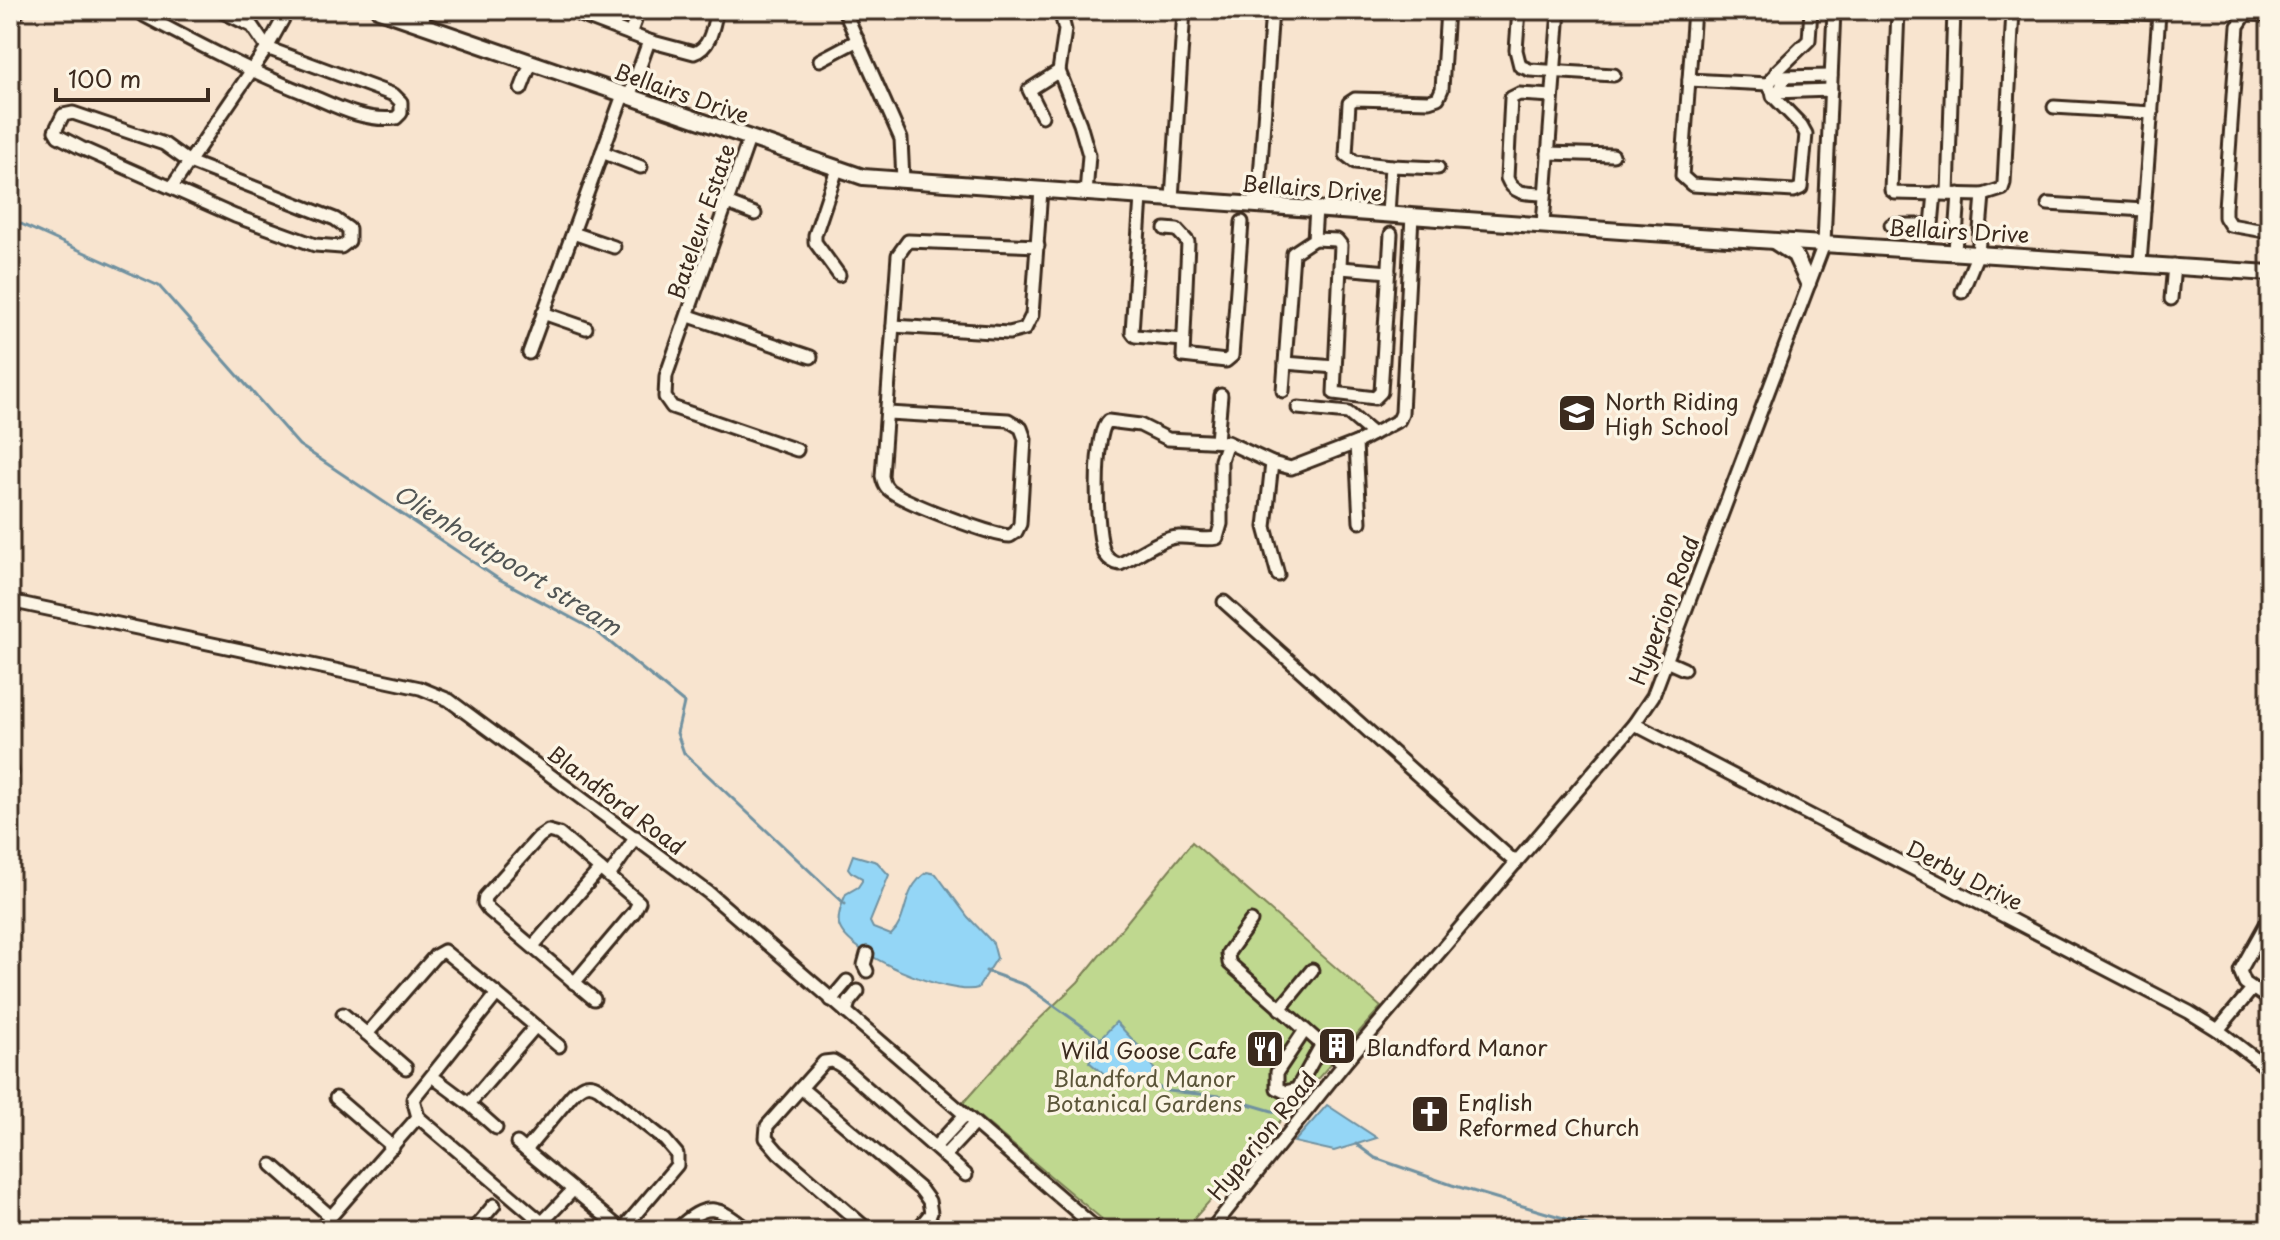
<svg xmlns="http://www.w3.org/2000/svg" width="2280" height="1240" font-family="'Playpen Sans',sans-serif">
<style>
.green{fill:#bfd88f;stroke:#7d8156;stroke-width:2}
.water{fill:#94d6f6;stroke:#7091a0;stroke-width:2}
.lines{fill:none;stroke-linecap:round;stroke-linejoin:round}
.stream{stroke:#7091a0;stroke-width:3}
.minor-casing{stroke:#3b2a1e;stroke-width:17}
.tertiary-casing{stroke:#3b2a1e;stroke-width:20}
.minor{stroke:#fcf5e5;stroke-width:11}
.tertiary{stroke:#fcf5e5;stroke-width:14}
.labels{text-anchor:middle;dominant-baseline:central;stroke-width:7;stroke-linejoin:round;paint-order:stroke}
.street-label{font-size:22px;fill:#3b2a1e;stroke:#fcf5e5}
.poi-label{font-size:22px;fill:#3b2a1e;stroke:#fcf5e5;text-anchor:start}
.park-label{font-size:22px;fill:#5c563a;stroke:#fcf5e5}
.water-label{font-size:24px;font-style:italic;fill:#515554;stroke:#fcf5e5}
</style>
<rect width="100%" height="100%" fill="#f8e4cf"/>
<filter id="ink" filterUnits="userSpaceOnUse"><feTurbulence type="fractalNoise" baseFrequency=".0125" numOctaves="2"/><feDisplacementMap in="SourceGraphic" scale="16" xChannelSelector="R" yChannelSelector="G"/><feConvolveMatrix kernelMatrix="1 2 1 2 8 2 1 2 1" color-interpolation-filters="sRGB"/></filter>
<g filter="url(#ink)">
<path class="green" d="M1192 842 1381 1007 1184 1230H1115L963 1103 1027 1031 1078 982Z"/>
<g class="water">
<path d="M853 855 877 862 889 875 870 922 873 928 891 935C910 917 900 891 927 872L936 874 968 917 993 943 997 958 978 988C951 997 847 955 839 925 837 915 842 903 846 894L858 887 862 881V878L851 872 848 868Z"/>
<path d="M1116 1022 1149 1057 1156 1074 1136 1088 1115 1084 1089 1062 1101 1038Z"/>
<path d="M1327 1105 1377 1138 1334 1151 1294 1142Z"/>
</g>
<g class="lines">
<g class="stream">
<path d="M10 219 159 286 299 445 497 578 596 631 684 703 677 733 684 753 845 904"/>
<path d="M986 971 1025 985 1102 1040"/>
<path d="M1145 1081 1167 1091 1221 1096 1279 1113"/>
<path d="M1356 1144 1375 1158 1452 1185 1604 1230"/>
</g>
<defs>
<g id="minor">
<path d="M137 10 145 16C198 44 251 72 307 94 335 106 364 122 396 118L401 113V102L394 95 267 48 252 26 219 10"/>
<path d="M572 10 580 15 649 41 694 53C711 48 713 26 717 10"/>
<path d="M844 10 901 139 903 180"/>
<path d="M1060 10 1065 30 1059 71 1080 124 1089 155 1086 194"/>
<path d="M1519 10 1516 50 1520 66 1530 70 1614 75"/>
<path d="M1694 10 1682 176 1692 185 1794 191 1801 188 1806 134 1801 125 1773 96 1772 91"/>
<path d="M1898 10 1891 190 1895 193 1983 195 2002 189 2004 183 2013 10"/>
<path d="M2069 10 2159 14 2140 263"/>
<path d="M2270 15 2246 14 2238 26 2225 208V217L2230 225 2270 232"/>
<path d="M10 23 19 10"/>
<path d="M421 25 426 10"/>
<path d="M630 34 639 10"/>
<path d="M820 60 858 40"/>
<path d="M1775 77 1777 71 1809 40 1811 10"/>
<path d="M1779 77 1831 76"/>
<path d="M1689 80 1768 84"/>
<path d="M521 89 531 63"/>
<path d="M1780 91 1783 81 1779 77H1773L1768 86 1774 92 1831 90"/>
<path d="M629 97 649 41"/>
<path d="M2054 107 2152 113"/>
<path d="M73 113 164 144 189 162 335 219 349 229V241L341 247 315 245 235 216 81 148 58 136 55 131 63 115Z"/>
<path d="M1042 116 1029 90 1059 71"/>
<path d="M749 139 666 376 665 397 672 407 797 450"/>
<path d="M602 152 641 167"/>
<path d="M1548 153 1613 155"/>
<path d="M1391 166 1438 168"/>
<path d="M837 169 815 235V242L839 275"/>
<path d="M172 187 267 48 288 10"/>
<path d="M1545 194C1529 193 1514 196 1507 178L1511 98 1519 94 1552 96"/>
<path d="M1948 194 1954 10"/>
<path d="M1141 197 1132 332 1135 336 1183 340"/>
<path d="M1172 199 1184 10"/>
<path d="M727 203 755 214"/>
<path d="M2048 204 2144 210"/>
<path d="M1258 205 1272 10"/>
<path d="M1388 214 1391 166 1355 162 1346 155 1349 103 1355 99 1429 101 1438 98 1442 89 1447 10"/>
<path d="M1543 224 1559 10"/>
<path d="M1891 225H1932L1935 193"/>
<path d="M1165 229 1177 230 1188 242 1183 356 1226 361 1232 356 1242 222"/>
<path d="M573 233 614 247"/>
<path d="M1314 239 1337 240 1341 245 1334 393 1375 398 1381 392 1391 234"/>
<path d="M1955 251 1959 194"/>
<path d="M1341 268 1389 272"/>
<path d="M1962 292 1978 253 1983 195"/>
<path d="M2171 299 2174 265"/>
<path d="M543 313 586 328"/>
<path d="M689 316 811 357"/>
<path d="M893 326 1009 333 1025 329 1032 315 1041 190"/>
<path d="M529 353 623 95"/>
<path d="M1285 363 1335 367"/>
<path d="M1283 391 1293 253 1314 239 1316 208"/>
<path d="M1298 408 1348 413 1373 434"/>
<path d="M888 413 1008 420 1021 428 1025 439 1020 524 1016 532 1010 536C994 536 896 500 887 488 884 485 883 481 882 476L898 255 908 241 1038 246"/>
<path d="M1217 441 1221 395"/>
<path d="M1227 442 1221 460V524L1217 538C1203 541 1191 536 1178 537 1162 537 1135 557 1120 564 1113 563 1109 560 1105 554 1095 536 1093 433 1108 421L1140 425 1168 439 1227 442 1272 463 1291 468 1356 443 1399 420 1402 413 1412 215"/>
<path d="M1356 443 1360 522"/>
<path d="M1272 463 1265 527 1278 575"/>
<path d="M10 601 420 688 449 700 709 893 1098 1230"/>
<path d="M1224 602 1516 863"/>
<path d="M1666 661 1684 669"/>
<path d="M1634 724 2189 1012 2218 1030 2270 1070"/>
<path d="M10 764 12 772 10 776"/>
<path d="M609 876 636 837"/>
<path d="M2270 917 2240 971 2245 983 2270 1000"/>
<path d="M1251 921 1228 953 1229 963 1344 1064"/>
<path d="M533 946 600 869"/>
<path d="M867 954 864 965 867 971"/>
<path d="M574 983 634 912 639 902 559 834 548 831 539 837 485 897 484 903 489 910 594 999"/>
<path d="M831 1000 847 981"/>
<path d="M1280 1009 1312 970"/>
<path d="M846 1012 849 1002 858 991"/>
<path d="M343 1014 367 1034 435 956 444 951 497 994"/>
<path d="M1305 1030 1277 1072V1088L1285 1092 1297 1089 1322 1044"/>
<path d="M2218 1030 2252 989"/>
<path d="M367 1034 406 1068"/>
<path d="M437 1080 469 1104"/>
<path d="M801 1088 921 1190 929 1201 931 1213 917 1230"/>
<path d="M336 1098 393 1147"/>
<path d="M496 1128 469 1104 535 1027"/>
<path d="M517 1143 622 1230"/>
<path d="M935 1147 964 1116"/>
<path d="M526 1150 571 1096C579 1087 587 1080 599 1088L665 1140 677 1154V1165L622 1230"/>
<path d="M944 1156 974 1124"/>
<path d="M272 1165 330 1216"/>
<path d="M319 1230 418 1117"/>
<path d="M473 1230 494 1205"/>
<path d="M535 1230 573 1190"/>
<path d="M551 1230 418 1117 413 1099 497 994 559 1046"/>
<path d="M676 1230C707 1200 718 1206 748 1230"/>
<path d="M868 1230 778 1152 766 1138 767 1126 824 1062 833 1061 843 1067 966 1175"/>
<path d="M1211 1230 1344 1064 1634 724 1653 696 1824 244 1834 10"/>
</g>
<g id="tertiary">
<path d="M379 10 863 177 1621 231 2270 273"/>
<path d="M1775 242 1795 255 1808 283"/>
</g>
</defs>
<use href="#minor" class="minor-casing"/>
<use href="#tertiary" class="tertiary-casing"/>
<use href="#minor" class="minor"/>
<use href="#tertiary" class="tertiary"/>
</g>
</g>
<defs>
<symbol id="school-square" viewBox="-11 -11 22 22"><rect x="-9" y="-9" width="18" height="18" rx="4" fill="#3b2a1e" stroke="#fcf5e5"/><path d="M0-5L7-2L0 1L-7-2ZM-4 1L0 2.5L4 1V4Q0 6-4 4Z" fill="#fff"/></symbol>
<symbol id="building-square" viewBox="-11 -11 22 22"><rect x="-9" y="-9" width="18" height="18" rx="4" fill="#3b2a1e" stroke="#fcf5e5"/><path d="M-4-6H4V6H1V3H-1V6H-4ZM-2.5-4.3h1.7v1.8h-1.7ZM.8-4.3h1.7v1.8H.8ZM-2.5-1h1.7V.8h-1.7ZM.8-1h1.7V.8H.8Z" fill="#fff"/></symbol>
<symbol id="restaurant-square" viewBox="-11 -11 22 22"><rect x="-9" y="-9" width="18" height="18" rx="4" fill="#3b2a1e" stroke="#fcf5e5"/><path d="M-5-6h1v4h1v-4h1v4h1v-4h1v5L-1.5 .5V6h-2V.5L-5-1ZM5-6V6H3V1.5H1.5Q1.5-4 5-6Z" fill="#fff"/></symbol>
<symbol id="church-square" viewBox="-11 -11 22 22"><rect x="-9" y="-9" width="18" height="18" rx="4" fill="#3b2a1e" stroke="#fcf5e5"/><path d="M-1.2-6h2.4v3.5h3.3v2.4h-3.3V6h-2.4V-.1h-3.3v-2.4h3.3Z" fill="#fff"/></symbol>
</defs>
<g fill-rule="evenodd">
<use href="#school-square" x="1555" y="391" width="44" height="44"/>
<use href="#building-square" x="1315" y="1024" width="44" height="44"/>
<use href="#restaurant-square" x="1243" y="1027" width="44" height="44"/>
<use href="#church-square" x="1408" y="1092" width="44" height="44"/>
</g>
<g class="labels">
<g class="street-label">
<text transform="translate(682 92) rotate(19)">Bellairs Drive</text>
<text transform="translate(1312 187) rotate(4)">Bellairs Drive</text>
<text transform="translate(700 221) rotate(-71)">Bateleur Estate</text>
<text transform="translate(1959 230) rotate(3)">Bellairs Drive</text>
<text transform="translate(1663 610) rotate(-69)">Hyperion Road</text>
<text transform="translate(617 799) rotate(37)">Blandford Road</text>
<text transform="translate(1965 874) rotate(27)">Derby Drive</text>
<text transform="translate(1261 1135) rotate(-51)">Hyperion Road</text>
</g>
<g class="poi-label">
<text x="1605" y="400">North Riding<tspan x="1605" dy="25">High School</tspan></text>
<text x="1365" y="1046">Blandford Manor</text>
<text x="1237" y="1049" text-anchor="end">Wild Goose Cafe</text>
<text x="1458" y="1101">English<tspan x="1458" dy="25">Reformed Church</tspan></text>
</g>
<g class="park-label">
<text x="1144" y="1077">Blandford Manor<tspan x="1144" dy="25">Botanical Gardens</tspan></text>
</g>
<g class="water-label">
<text transform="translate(508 559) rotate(32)">Olienhoutpoort stream</text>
</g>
</g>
<rect width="2280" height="1240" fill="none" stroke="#fcf5e5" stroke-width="40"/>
<rect x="20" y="20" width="2240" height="1200" fill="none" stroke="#3b2a1e" stroke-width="3" filter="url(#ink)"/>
<path d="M56 88v12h152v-12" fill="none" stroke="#3b2a1e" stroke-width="4"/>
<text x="68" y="88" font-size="24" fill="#3b2a1e" stroke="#fcf5e5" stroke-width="6" paint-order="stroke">100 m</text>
</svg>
